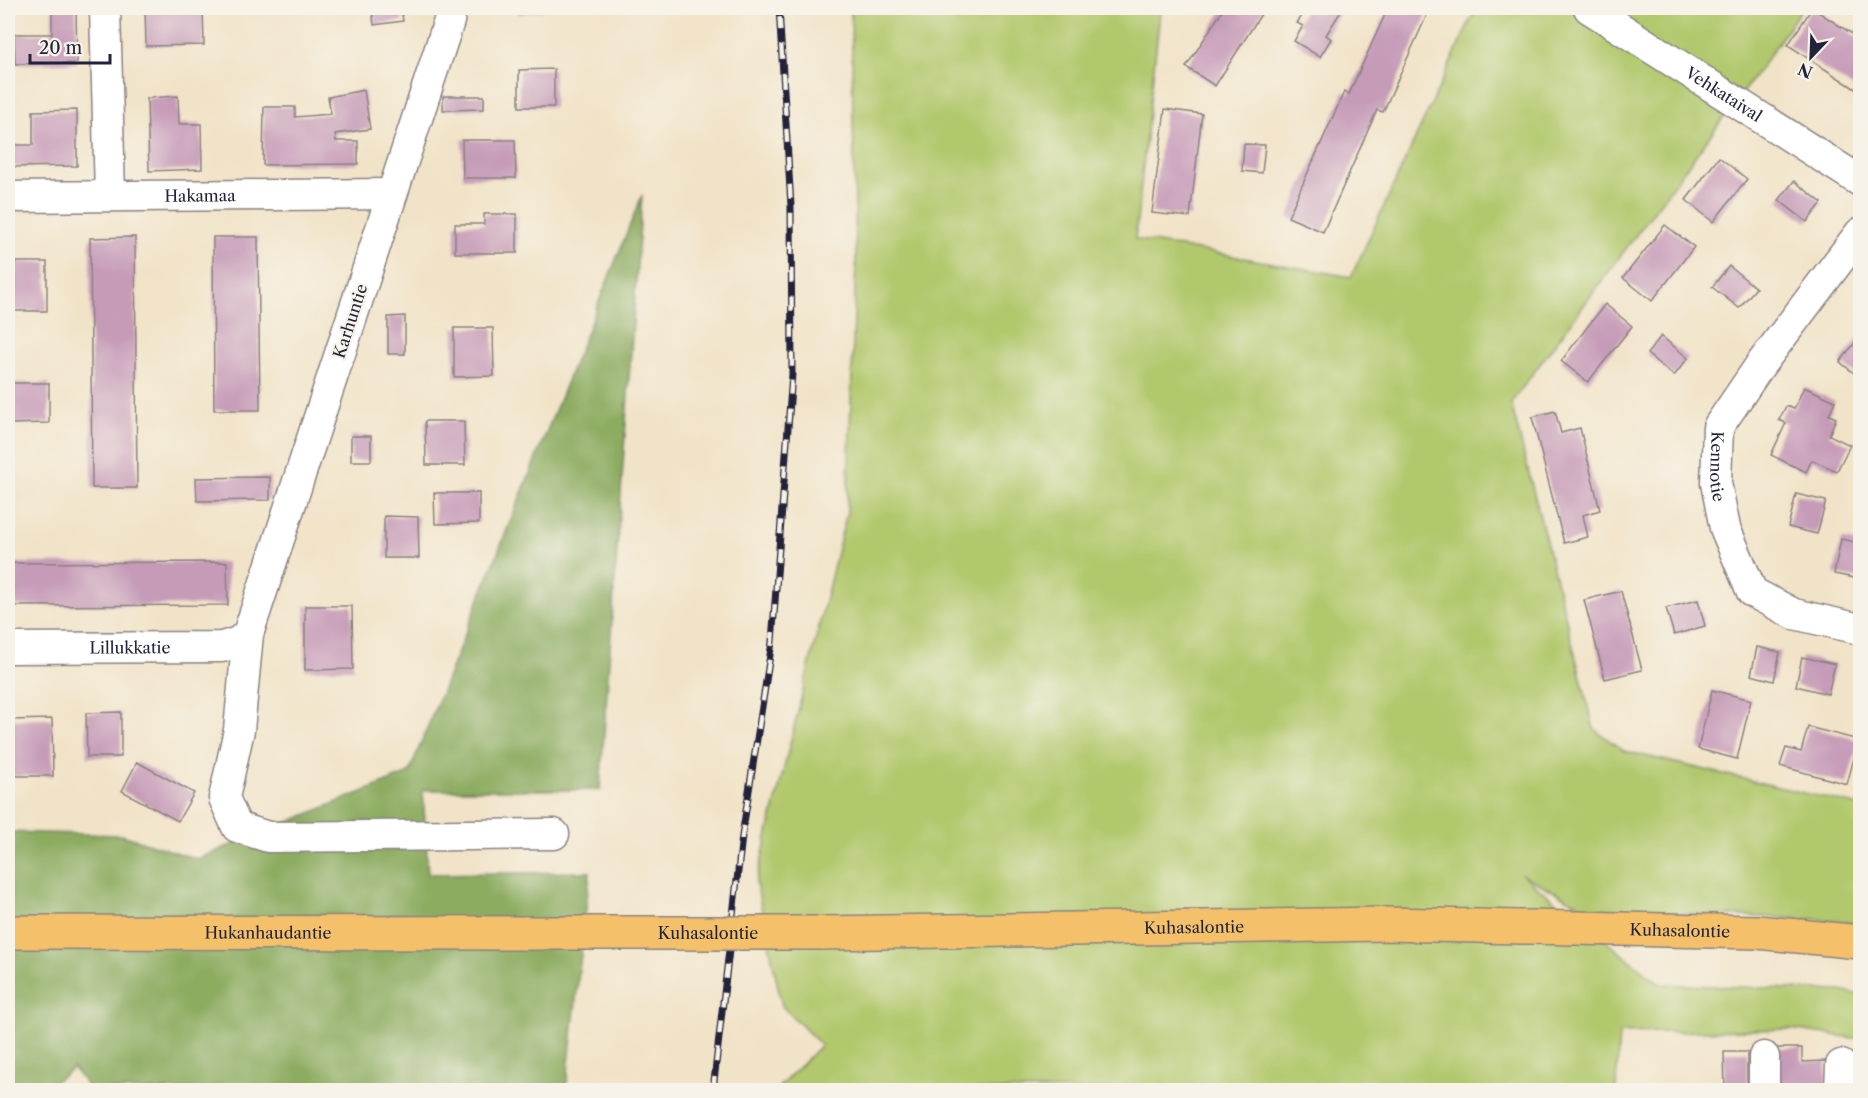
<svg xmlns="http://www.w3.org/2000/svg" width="1868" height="1098" font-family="'Libre Caslon Text',serif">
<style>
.green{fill:#b1c86c;stroke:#6a7554;stroke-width:1.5}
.forest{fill:#8cac60;stroke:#57674e;stroke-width:1.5}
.building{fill:#c69bb8}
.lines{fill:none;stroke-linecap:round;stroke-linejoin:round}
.minor-casing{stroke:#8a8281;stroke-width:33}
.major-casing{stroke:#8a8281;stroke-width:36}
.minor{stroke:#fff;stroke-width:30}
.major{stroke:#f4c16a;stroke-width:33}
.rail-casing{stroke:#22223b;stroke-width:7}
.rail{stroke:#f7f3e8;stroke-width:4.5;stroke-dasharray:14;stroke-linecap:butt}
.major-bridge-casing{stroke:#8a8281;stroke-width:36;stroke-linecap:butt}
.major-bridge{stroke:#f4c16a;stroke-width:33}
.labels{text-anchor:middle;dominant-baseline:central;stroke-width:4.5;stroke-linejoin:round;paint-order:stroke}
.street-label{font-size:16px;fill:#22223b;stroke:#f7f3e8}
</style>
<rect width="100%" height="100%" fill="#f7f3e8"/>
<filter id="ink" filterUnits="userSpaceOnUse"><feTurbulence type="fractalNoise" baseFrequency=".0167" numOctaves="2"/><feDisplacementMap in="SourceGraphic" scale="12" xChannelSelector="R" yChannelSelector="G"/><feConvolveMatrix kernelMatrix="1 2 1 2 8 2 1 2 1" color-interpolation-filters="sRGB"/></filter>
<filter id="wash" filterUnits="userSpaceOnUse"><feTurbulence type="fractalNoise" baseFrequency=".008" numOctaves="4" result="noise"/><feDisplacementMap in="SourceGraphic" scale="24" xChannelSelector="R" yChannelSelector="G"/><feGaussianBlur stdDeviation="1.35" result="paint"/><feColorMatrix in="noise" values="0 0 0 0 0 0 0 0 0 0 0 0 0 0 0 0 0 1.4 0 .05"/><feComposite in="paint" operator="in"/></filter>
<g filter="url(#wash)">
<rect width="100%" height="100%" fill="#f1e3c7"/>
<path class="green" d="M851 8H1165L1160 12 1135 239 1351 277 1476 8H1802L1765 62 1511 403 1594 729 1624 751 1860 806V924L1829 920 1588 909 1521 874 1660 984 1840 991 1860 995V1039L1791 1029 1619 1033 1616 1090H776L821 1045 782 1006 756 882 847 512 856 263Z"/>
<path class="forest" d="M642 195 600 790H423L428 874 590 872 566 1090H90L73 1068 44 1090H8V832L122 835 197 859 409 773Z"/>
<g id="blocks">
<g class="building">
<path d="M52 8H76L77 63 15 64 14 34H52Z"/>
<path d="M145 8H203L204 45 146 46Z"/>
<path d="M372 8H401L403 21 374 25Z"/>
<path d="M517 8H550V9L518 14Z"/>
<path d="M1224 8H1265L1215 86 1186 67Z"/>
<path d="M1307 8H1343L1326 35 1331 39 1320 57 1294 41 1303 26 1297 23Z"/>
<path d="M1388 8H1430L1383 112 1377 110 1323 232 1288 217 1344 92 1349 94Z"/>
<path d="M1812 8 1860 39V92L1788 45Z"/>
<path d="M554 69V107H519V70Z"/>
<path d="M364 90 370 129 335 134 336 141H358V164L263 165 264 107H295V117L331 114 328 97Z"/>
<path d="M178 96 179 124H201L202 169 149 171 147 98Z"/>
<path d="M443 96H484V109L443 110Z"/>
<path d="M1165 109 1202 114 1190 217 1152 213Z"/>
<path d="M77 110V166L8 167V145H33V111Z"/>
<path d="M462 140H515L516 178H463Z"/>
<path d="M1244 144 1265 145 1262 173 1242 171Z"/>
<path d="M1719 157 1747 179 1713 222 1686 200Z"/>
<path d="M1794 181 1822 203 1807 222 1779 200Z"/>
<path d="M484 214H517V253H455V224H484Z"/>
<path d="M1665 225 1694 247 1652 301 1623 278Z"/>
<path d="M135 237 137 488H92L90 238Z"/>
<path d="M213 237H258L260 410H214Z"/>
<rect x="8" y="262" width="39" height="49"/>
<path d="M1729 266 1756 288 1739 308 1712 287Z"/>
<path d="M1605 304 1632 326 1588 382 1561 361Z"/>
<path d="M405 316V354H388V317Z"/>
<path d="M454 328H493L494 376 454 377Z"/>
<path d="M1661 336 1688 358 1674 376 1647 354Z"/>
<path d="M1860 336V378L1840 362Z"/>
<path d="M8 383H49V423L8 424Z"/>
<path d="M1804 387 1835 401 1829 415 1836 418 1829 435 1850 445 1837 471 1812 460 1806 472 1771 455 1786 423 1779 420 1786 406 1794 409Z"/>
<path d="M1555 411 1561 433 1580 428 1600 510 1583 515 1588 537 1564 543 1532 417Z"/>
<path d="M425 421H464L465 465H426Z"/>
<rect x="351" y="436" width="20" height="25"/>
<path d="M270 477V500L197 501 196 478Z"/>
<path d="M434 493H479V523L435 524Z"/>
<path d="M1796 494 1826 501 1817 534 1788 527Z"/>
<path d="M384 516 418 517 419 558H384Z"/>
<path d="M1841 539 1860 543V579L1834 574Z"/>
<path d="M227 562 228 605 8 606V563Z"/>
<path d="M1621 591 1642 670 1605 679 1584 600Z"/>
<path d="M1698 600 1705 626 1674 635 1666 608Z"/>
<path d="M305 606H352L353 669 305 670Z"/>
<path d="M1757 647 1780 652 1774 681 1751 675Z"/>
<path d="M1802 657 1835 664 1828 694 1796 686Z"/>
<path d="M1712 690 1751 700 1737 759 1698 749Z"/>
<path d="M121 712V757H87L86 713Z"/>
<path d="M52 719 53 776H8V720Z"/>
<path d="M1808 727 1859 740 1847 784 1780 766 1786 748 1801 752Z"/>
<path d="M137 762 194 793 178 821 122 791Z"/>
<path d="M1776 1048H1802V1062L1826 1061 1827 1090H1776Z"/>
<path d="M1724 1052H1747V1090H1725Z"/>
<path d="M1857 1063H1860V1090H1856Z"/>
</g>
</g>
</g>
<g filter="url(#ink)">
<use href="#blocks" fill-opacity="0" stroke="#8a8281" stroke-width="1.5"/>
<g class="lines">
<defs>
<g id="minor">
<path d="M105 8 110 196"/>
<path d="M451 8 449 21 248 634 239 730 224 798 237 827 268 837 554 834"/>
<path id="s1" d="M1589 8 1860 181"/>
<path id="s2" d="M8 197 392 194"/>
<path id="s3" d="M1860 233 1761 364 1718 427 1716 483 1725 528 1752 592 1794 614 1860 629"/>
<path id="s4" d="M8 648 222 647 238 642 248 634"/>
<path d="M1764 1057V1090"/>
<path d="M1840 1090 1841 1065"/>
</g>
<g id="major">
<path id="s5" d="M8 932 526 933"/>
<path id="s6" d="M822 933 1385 924 1757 932 1860 942"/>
</g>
</defs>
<use href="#minor" class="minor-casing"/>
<use href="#major" class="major-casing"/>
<use href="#minor" class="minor"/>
<use href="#major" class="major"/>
<defs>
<path id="rail" d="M713 1090 742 836 772 642 792 374 791 206 779 8"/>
</defs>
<use href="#rail" class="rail-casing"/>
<use href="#rail" class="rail"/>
<defs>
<g id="major-bridge">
<path id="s7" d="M526 933H822"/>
</g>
</defs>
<use href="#major-bridge" class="major-bridge-casing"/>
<use href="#major-bridge" class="major-bridge"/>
</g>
</g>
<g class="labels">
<g class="street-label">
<text stroke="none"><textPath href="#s1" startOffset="160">Vehkataival</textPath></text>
<text stroke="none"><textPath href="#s2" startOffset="192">Hakamaa</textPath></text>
<text transform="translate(350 321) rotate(-72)">Karhuntie</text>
<text stroke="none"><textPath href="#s3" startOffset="280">Kennotie</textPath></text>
<text stroke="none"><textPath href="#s4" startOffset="122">Lillukkatie</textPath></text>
<text stroke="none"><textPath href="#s6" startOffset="372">Kuhasalontie</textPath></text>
<text stroke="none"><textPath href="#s6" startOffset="858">Kuhasalontie</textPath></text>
<text stroke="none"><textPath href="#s5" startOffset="260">Hukanhaudantie</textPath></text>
<text stroke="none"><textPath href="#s7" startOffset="182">Kuhasalontie</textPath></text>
</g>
</g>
<rect width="1868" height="1098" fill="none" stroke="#f7f3e8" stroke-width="30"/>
<g transform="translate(1811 57) rotate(203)" stroke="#f7f3e8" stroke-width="4.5" paint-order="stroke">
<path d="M0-4.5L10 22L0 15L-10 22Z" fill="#22223b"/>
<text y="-9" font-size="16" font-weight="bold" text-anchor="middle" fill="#22223b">N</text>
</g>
<path d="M30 54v9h80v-9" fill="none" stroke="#22223b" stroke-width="3"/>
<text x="39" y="54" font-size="18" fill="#22223b" stroke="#f7f3e8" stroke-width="4.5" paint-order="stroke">20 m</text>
</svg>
